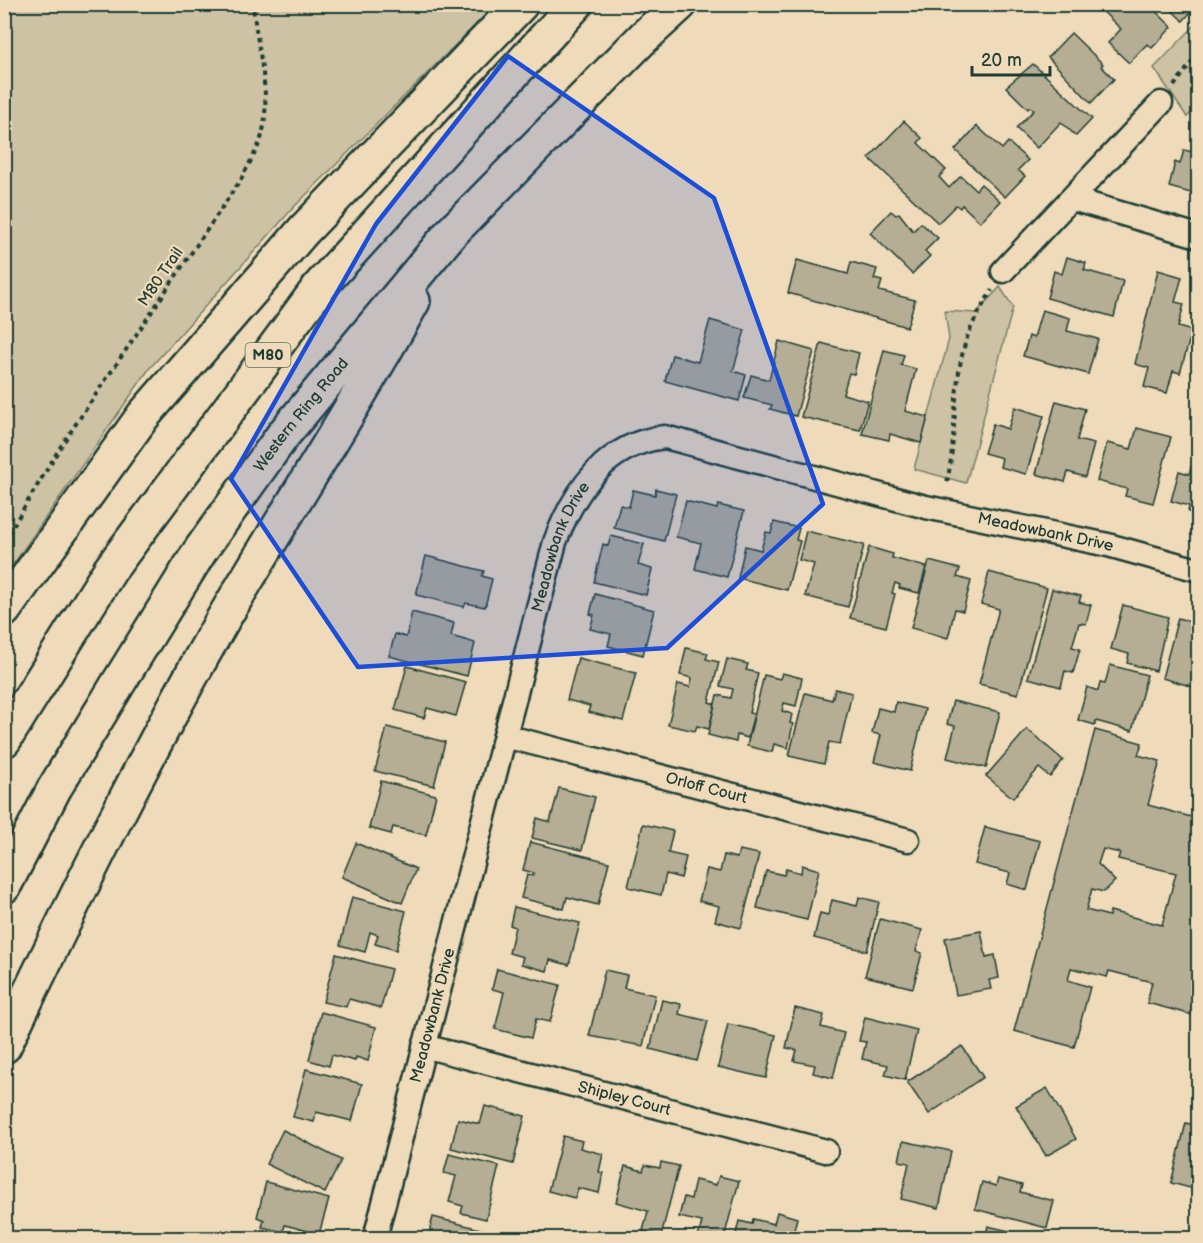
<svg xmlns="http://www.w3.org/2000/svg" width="1203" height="1243" font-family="'Balsamiq Sans',sans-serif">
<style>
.green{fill:#cdc2a3;stroke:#76806c;stroke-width:1.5}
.building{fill:#b5ae94;stroke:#1f3d34;stroke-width:1.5;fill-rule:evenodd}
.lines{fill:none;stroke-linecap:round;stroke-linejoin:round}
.street-casing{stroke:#1f3d34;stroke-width:27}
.highway-casing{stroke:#1f3d34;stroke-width:38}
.path{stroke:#1f3d34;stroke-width:4;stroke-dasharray:4.5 4.5;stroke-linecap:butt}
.street{stroke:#efdbb9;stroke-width:22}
.highway{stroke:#efdbb9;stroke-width:33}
.marked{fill:#1d4ed8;fill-opacity:0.2;stroke:#1d4ed8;stroke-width:4.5;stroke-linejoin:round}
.labels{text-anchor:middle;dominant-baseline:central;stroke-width:4.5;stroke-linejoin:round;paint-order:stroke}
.shield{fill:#efdbb9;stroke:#5d6c5c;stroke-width:1.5}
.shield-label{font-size:15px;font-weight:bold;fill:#1f3d34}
.street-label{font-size:16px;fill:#1f3d34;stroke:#efdbb9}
</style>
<rect width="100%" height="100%" fill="#efdbb9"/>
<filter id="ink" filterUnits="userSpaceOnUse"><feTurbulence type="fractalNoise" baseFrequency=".0167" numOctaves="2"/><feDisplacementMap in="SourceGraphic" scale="12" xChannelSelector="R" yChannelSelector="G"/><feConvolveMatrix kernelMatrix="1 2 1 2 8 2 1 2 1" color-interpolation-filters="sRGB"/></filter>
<g filter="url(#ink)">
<g class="green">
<path d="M5 4 495 5 294 207 149 369 5 576Z"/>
<path d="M1198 22V106L1187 117 1154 68Z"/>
<path d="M1000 287 1013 307 966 483 914 469 949 339 945 311 976 313Z"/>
</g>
<g class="building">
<path d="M1095 4H1148L1172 27 1152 48 1147 44 1129 63 1108 43 1121 29Z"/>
<path d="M1165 4H1198L1183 21Z"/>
<path d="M1071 33 1103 64 1101 66 1114 79 1091 103 1048 57Z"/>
<path d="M1033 64 1092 119 1076 136 1061 122 1037 148 1016 128 1034 110 1030 107 1028 109 1006 87Z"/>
<path d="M904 121 922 138 918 143 946 170 939 177 949 188 961 176 976 190 981 184 1000 201 980 222 962 205 960 208 956 205 938 223 869 158Z"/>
<path d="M977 126 1002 149 1008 142 1028 160 1018 170 1025 176 1005 197 955 150Z"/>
<path d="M1184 150 1198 153V195L1169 187 1175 162 1180 164Z"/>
<path d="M891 211 896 215 899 213 913 231 921 223 938 238 925 251 930 256 912 274 870 233Z"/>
<path d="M1067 257 1086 263 1084 270 1123 281 1114 317 1047 298 1054 271 1062 274Z"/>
<path d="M797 260 848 274 851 262 877 269 874 279 882 281 879 291 915 300 907 327 788 293Z"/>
<path d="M1158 270 1182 277 1175 302 1184 304 1178 327 1192 331 1180 373 1173 371 1167 393 1144 387 1149 368 1135 364Z"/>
<path d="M1042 310 1070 318 1067 331 1098 339 1088 374 1023 356 1029 336 1034 338Z"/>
<path d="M710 320 745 330 733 371 746 375 739 401 665 381 672 355 698 362Z"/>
<path d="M779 341 814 351 796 416 770 409 772 405 744 398 751 375 769 380Z"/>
<path d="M821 343 859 353 854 374 849 373 843 394 868 401 860 430 801 417Z"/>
<path d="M884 350 904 355 901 365 916 369 905 411 928 417 921 443 890 434 889 440 862 434Z"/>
<path d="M1056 401 1085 409 1077 440 1094 444 1085 477 1068 472 1065 482 1036 474Z"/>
<path d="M1015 407 1044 416 1026 474 1000 467 1002 458 984 453 993 424 1008 429Z"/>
<path d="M1137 428 1171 437 1153 503 1125 496 1127 489 1097 481 1107 443 1131 449Z"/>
<path d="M1196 449H1198V515L1188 512 1189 506 1171 501 1179 471 1189 474Z"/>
<path d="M656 489 676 494 664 541 614 528 620 505 629 507 633 490 655 495Z"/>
<path d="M686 501 717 509 718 505 744 511 727 577 695 569 701 543 676 537Z"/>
<path d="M774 522 799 528 796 540 800 541 787 590 738 578 745 546 761 550 766 532 771 533Z"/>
<path d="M806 531 864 545 848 607 805 596 814 564 799 560Z"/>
<path d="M611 536 644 544 638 565 652 569 646 595 594 582 603 544 608 546Z"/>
<path d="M869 547 893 554 892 558 926 567 919 593 899 588 900 585 895 583 892 593 895 594 886 627 850 618Z"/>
<path d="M426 556 484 571 482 576 492 579 485 607 466 603 464 607 416 595Z"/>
<path d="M929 561 960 569 957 577 971 581 963 611 955 609 948 638 911 628Z"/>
<path d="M989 572 1047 588 1018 694 979 684 999 609 981 604Z"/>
<path d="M1052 589 1081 596 1079 602 1091 605 1086 624 1079 623 1072 647 1080 649 1073 673 1065 671 1061 687 1028 678Z"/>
<path d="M595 594 654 610 643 655 608 646 611 634 590 629 594 615 590 614Z"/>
<path d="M1123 605 1168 617 1156 671 1127 663 1129 654 1111 649Z"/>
<path d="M412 612 454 623 451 636 475 643 467 676 389 656 395 634 406 637Z"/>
<path d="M1178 618 1198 624V670L1194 687 1162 678Z"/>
<path d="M686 648 708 653 706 659 719 662 709 702 715 704 709 729 697 726 695 731 668 725 678 684 690 687 692 678 680 675Z"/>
<path d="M578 658 636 673 623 721 588 712 590 706 567 700Z"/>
<path d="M727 659 748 664 746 670 758 673 749 713 754 714 748 738 737 735 736 742 708 735 717 695 731 698 733 689 720 686Z"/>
<path d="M1110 665 1147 675 1132 731 1096 721 1095 725 1078 720 1087 687 1098 691 1100 683 1105 684Z"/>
<path d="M407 666 466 682 456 716 427 708 424 718 395 710Z"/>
<path d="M782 673 802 678 796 706 784 703 782 711 792 714 790 723 793 724 788 748 774 744 772 752 747 746 764 675 780 679Z"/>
<path d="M835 689 852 693 840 744 829 742 824 764 789 756 805 693 832 700Z"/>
<path d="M953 701 1000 712 986 768 947 758 955 726 947 724Z"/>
<path d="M896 702 925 709 910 771 874 762 881 735 872 733 878 708 894 712Z"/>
<path d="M387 727 445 742 434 786 375 771Z"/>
<path d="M1027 729 1063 760 1050 777 1039 768 1013 798 986 776Z"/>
<path d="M1095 730 1142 743 1138 755 1160 761 1148 805 1191 817 1198 791V1009L1197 1016 1147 1003 1152 982 1109 971 1107 977 1071 968 1068 980 1090 987 1074 1047 1014 1031ZM1103 849 1120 853 1118 859 1176 873 1162 925 1110 911 1109 916 1086 910 1092 889 1104 892 1115 881 1098 864Z"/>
<path d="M381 781 436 795 426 835 393 827 391 834 369 828Z"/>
<path d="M559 788 595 797 582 850 532 838 537 818 550 822Z"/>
<path d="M643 824 673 831 668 853 686 857 681 878 666 874 661 895 628 887Z"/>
<path d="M985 827 1040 841 1027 890 1007 884 1010 873 975 864Z"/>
<path d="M530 842 609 862 598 905 567 897 564 909 521 898 527 875 533 876 534 873 523 870Z"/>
<path d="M356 843 416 869 402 903 342 877Z"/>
<path d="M739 850 759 854 741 928 715 921 719 906 699 901 707 869 720 872 724 855 737 858Z"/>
<path d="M802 865 819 870 807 920 757 908 766 871 784 875 786 869 801 873Z"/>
<path d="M352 897 406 911 396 950 375 944 378 935 370 932 365 952 340 945Z"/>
<path d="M859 897 879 902 867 951 814 938 820 913 828 915 832 900 857 906Z"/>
<path d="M514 907 580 923 569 965 550 960 547 971 521 964 523 957 509 953 515 927 510 925Z"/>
<path d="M880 919 922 930 916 951 922 953 913 988 865 976Z"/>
<path d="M981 931 986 957 995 955 999 978 989 980 991 989 956 995 945 938Z"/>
<path d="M336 954 391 969 381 1008 349 999 346 1007 323 1002Z"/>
<path d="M497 969 560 985 550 1022 536 1019 531 1038 495 1029 504 992 492 989Z"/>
<path d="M605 970 627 975 624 988 655 995 643 1046 589 1036Z"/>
<path d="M662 1000 681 1004 679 1014 708 1021 697 1061 650 1049Z"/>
<path d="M795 1008 824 1015 821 1027 844 1033 833 1078 813 1073 815 1065 794 1061 797 1050 786 1048Z"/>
<path d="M321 1012 376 1027 368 1061 356 1057 355 1061 332 1055 329 1066 309 1060Z"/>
<path d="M865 1017 917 1030 905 1080 885 1075 888 1065 862 1059 866 1042 859 1041Z"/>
<path d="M728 1024 776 1035 766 1078 718 1067Z"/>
<path d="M962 1046 983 1077 929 1114 907 1082Z"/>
<path d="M306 1069 362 1084 352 1121 316 1112 314 1122 293 1117Z"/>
<path d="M1047 1088 1076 1139 1046 1156 1016 1106Z"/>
<path d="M485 1106 525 1116 513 1164 451 1148 458 1119 480 1124Z"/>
<path d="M1186 1123 1198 1126V1190L1171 1183Z"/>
<path d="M283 1130 341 1160 325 1193 266 1164Z"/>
<path d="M563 1136 582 1141 580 1148 603 1154 599 1172 603 1173 599 1193 578 1188 575 1198 548 1191Z"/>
<path d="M903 1141 951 1151 939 1208 901 1199 909 1163 899 1161Z"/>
<path d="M449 1154 499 1166 486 1219 461 1213 463 1206 449 1202 456 1176 444 1173Z"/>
<path d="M661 1162 679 1166 661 1236 643 1231 648 1211 616 1202 625 1166 643 1171 645 1165 660 1168Z"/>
<path d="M719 1176 739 1181 724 1238 698 1237 702 1222 679 1217 684 1197 691 1199 695 1180 716 1185Z"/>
<path d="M998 1179 1022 1185 1020 1192 1054 1201 1047 1228 975 1209 982 1182 996 1186Z"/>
<path d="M266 1182 329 1199 319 1234 285 1225 283 1232 262 1227 264 1220 257 1217Z"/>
<path d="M777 1212 797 1218 792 1238H735L739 1221 752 1224 753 1219 774 1224Z"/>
<path d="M433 1217 484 1230 482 1238 428 1237Z"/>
<path d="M988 1226 1039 1238H985Z"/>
</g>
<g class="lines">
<defs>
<g id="street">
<path d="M1072 199 1198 236"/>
<path d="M1003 271 1161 103"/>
<path id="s1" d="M505 736 908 840"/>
<path id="s2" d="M424 1046 826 1151"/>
<path id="s3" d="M375 1238 555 542C574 491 607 443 665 437L926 507 1108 545 1198 570"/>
</g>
<g id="highway">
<path d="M4 610 143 416 304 230 521 4"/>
<path d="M4 740 110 570 320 286 576 4"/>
<path id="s4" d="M4 886 54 789 119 682 200 551 283 435 450 234 644 37 680 4"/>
<path d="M4 1046C73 902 143 759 222 621 285 514 353 410 413 301"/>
</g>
</defs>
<use href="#street" class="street-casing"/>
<use href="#highway" class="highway-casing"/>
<g class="path">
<path d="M1174 86 1198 54"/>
<path d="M947 482C957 437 952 388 965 344 971 324 982 307 992 290"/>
<path d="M4 541 61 446 242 178C247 167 254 156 259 144 275 105 256 46 253 4"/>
</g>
<use href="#street" class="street"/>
<use href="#highway" class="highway"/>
</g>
</g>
<path class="marked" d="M508 56 714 198 823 504 667 648 358 667 231 479 376 224Z"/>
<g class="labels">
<rect class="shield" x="245.5" y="343" width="45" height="24" rx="4.5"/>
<g class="shield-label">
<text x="268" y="355">M80</text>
</g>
<g class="street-label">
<text transform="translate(161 277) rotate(-56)">M80 Trail</text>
<text stroke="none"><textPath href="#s4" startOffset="558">Western Ring Road</textPath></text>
<text stroke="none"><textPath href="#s3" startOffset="1272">Meadowbank Drive</textPath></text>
<text stroke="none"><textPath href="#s3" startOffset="716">Meadowbank Drive</textPath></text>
<text stroke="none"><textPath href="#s1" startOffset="208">Orloff Court</textPath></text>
<text stroke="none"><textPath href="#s3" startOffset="230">Meadowbank Drive</textPath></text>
<text stroke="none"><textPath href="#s2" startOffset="207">Shipley Court</textPath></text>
</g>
</g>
<rect width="1203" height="1243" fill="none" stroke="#efdbb9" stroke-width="24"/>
<rect x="12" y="12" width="1179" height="1219" fill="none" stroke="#1f3d34" stroke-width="2" filter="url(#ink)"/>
<path d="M972 66v9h78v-9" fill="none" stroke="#1f3d34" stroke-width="3"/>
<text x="981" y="66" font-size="18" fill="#1f3d34" stroke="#efdbb9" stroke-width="4.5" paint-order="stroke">20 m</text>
</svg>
